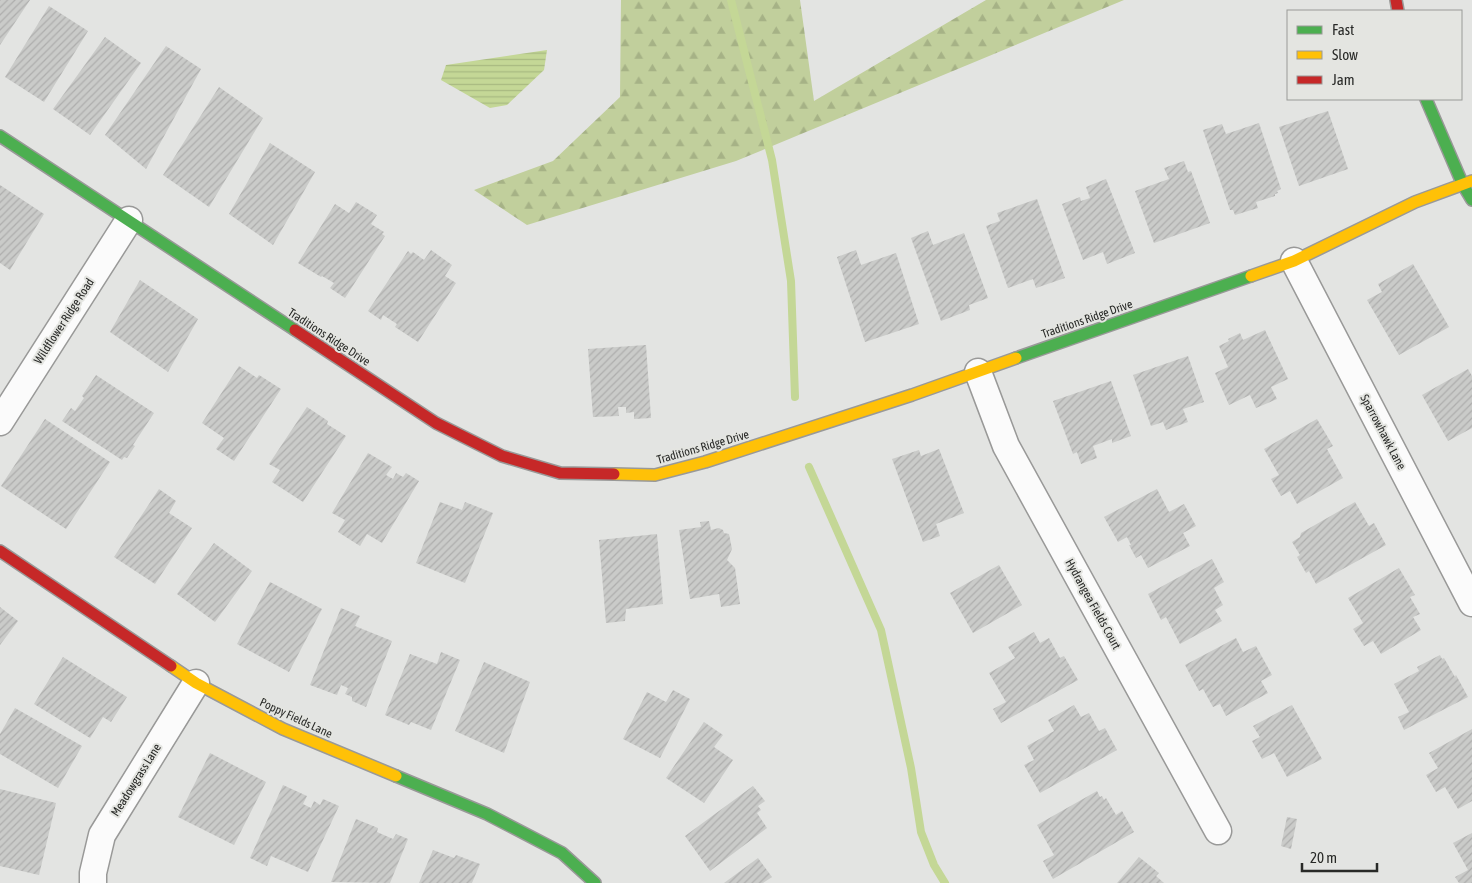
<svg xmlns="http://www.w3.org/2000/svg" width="1472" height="883" font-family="'Asap Condensed',sans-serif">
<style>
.forest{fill:url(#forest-firs)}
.water{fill:url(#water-rules)}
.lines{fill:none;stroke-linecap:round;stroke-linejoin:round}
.stream{stroke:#c4d796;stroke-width:8}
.building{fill:url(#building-hatch)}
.street-casing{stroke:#999998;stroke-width:29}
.fast-casing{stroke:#999998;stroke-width:14}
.slow-casing{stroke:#999998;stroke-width:14}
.jam-casing{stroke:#999998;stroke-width:14}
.street{stroke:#fbfbfb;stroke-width:26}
.fast{stroke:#4caf50;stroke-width:11}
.slow{stroke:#ffc107;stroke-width:11}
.jam{stroke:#c62828;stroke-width:11}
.labels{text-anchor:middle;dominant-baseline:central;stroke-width:4;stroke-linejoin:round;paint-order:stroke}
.street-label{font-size:12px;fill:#282927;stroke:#e4e5e1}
</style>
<defs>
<pattern id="forest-firs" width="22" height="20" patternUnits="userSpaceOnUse" patternTransform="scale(1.25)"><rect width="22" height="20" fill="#c1cf9c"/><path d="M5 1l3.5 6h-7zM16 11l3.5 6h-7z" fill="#a6b286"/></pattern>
<pattern id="water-rules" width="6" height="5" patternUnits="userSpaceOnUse" patternTransform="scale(1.25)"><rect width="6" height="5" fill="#c4d796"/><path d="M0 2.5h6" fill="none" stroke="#a8b981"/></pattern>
<pattern id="building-hatch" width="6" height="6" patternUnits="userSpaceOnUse" patternTransform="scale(1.25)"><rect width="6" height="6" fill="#cacbc9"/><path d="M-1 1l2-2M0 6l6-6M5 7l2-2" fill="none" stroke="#aeaead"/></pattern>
</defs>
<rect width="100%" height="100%" fill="#e3e4e2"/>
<path class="forest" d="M621 0H800L814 101 986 0H1124L736 161 527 225 474 190 553 161 620 97Z"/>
<path class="water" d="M547 50 544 70 507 105 490 108 441 80 446 65Z"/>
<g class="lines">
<g class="stream">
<path d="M731 0 772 160 791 281 795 397"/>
<path d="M809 467 881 630 911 768 921 832 934 865 945 883"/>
</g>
</g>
<g class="building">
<path d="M0 0H30L0 45Z"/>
<path d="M49 6 88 31 44 102 5 77Z"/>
<path d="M105 37 141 63 90 135 53 109Z"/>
<path d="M166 46 201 69 146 169 105 135Z"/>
<path d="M219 87 263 118 209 207 163 175Z"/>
<path d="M1328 111 1348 169 1299 186 1279 127Z"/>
<path d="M1259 123 1281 189 1277 191 1278 193 1275 194V196L1256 202 1258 208 1235 215 1233 210H1230L1203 130 1222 124 1226 134Z"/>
<path d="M270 143 315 172 273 245 229 214Z"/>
<path d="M1184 161 1188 172 1191 171 1210 223 1154 243 1135 191 1169 179 1164 168Z"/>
<path d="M1106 179 1135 253 1107 264 1103 252 1083 260 1062 204 1080 197 1081 201 1090 198 1086 187Z"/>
<path d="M0 185 44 214 10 270 0 263Z"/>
<path d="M1037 199 1065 278 1036 288 1033 279 1008 288 986 226 1000 221 997 213Z"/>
<path d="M356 202 377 215 371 224 384 232 382 234 385 236 345 298 330 288 334 283 322 276 321 277 298 263 335 204 349 213Z"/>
<path d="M928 231 933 245 964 233 988 298 969 305 970 310 941 321 911 238Z"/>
<path d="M431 250 452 265 445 276 456 283 418 342 395 327 397 324 383 315 381 320 368 311 408 251 411 254 413 252 424 260Z"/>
<path d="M856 250 861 265 896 253 919 324 865 342 837 257Z"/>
<path d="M1413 264 1449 327 1399 355 1367 300 1382 292 1378 284Z"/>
<path d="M140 280 198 319 168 372 110 332Z"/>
<path d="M1265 330 1288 379 1271 387 1277 399 1256 408 1250 395 1229 405 1215 373 1228 367 1219 346 1229 341 1228 339 1240 333 1243 340Z"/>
<path d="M646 345 651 418 634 419V412L626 413V407H618L619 416 593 417 588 349Z"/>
<path d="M1188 356 1204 402 1183 409 1188 422 1166 430 1163 422 1151 426 1133 375Z"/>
<path d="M239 366 257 378 259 375 281 389 234 461 216 449 224 438 202 423Z"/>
<path d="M1468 369 1472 376V428L1448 441 1422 395Z"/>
<path d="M96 375 154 413 133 445 135 446 127 458 124 457 122 460 62 421 71 408 75 411 84 398 82 396Z"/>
<path d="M1111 381 1131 436 1112 443V439L1093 446 1097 458 1081 464 1077 452 1073 454 1053 401Z"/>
<path d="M307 407 328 421 327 424 346 436 303 502 272 482 280 470 269 464Z"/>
<path d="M45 419 110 462 66 529 1 486Z"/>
<path d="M1317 419 1333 446 1327 449 1343 478 1297 504 1290 491 1281 496 1271 479 1279 475 1264 449Z"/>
<path d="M939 449 964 513 936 524 940 536 923 542 892 459 919 450 921 456Z"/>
<path d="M368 453 392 467 386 475 393 479 396 473 403 477 406 473 419 481 382 543 367 534 360 546 338 532 345 520 332 513Z"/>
<path d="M159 489 176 501 169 513 192 528 155 584 114 557Z"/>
<path d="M1157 489 1169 512 1184 504 1196 526 1183 533 1190 546 1148 568 1141 555 1136 558 1129 545H1131L1127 537 1118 542 1104 517Z"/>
<path d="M440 502 462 510 465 502 493 513 465 583 416 563Z"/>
<path d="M1355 502 1369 526 1374 523 1386 545 1316 584 1309 571 1306 573 1297 557 1300 555 1292 542 1300 537 1301 533Z"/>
<path d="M709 521 711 530 719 528 723 530 724 533 729 534 732 549 727 560 735 568 740 604 721 607 719 594 690 599 679 530 701 527 700 522Z"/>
<path d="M657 534 663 604 626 609 625 621 606 623 599 540Z"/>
<path d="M214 543 252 571 215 622 177 594Z"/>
<path d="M1212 559 1224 582 1214 588 1223 605 1215 610 1222 621 1180 644 1166 617 1161 620 1148 594Z"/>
<path d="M999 565 1022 605 973 633 950 593Z"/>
<path d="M1399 568 1415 595 1410 597 1420 614 1413 617 1421 630 1381 654 1373 641 1364 646 1353 629 1363 623 1348 598Z"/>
<path d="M270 582 322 609 289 672 237 644Z"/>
<path d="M0 607 18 621 0 645Z"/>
<path d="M341 608 360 616 355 626 392 641 366 707 352 701V697L345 694 348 688 341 685 337 695 310 685Z"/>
<path d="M1034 632 1040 643 1049 638 1060 658 1064 656 1078 680 1001 723 993 709 1006 702 989 673 1015 658 1008 647Z"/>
<path d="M1236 638 1243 652 1256 646 1272 675 1261 681 1268 693 1226 716 1220 704 1213 707 1203 689 1199 691 1185 665Z"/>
<path d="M441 652 460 660 431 730 411 722 409 725 385 715 410 654 437 664Z"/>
<path d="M1440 655 1442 659 1444 658 1455 677 1456 675 1468 697 1404 730 1398 717 1409 712 1394 684 1419 671 1417 667Z"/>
<path d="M63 657 127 697 111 722 103 717 90 738 34 704Z"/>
<path d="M484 662 530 682 504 753 455 731Z"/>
<path d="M673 690 690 699 660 758 623 739 647 692 666 702Z"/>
<path d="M1074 705 1081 717 1089 713 1099 731 1105 728 1117 750 1040 793 1024 765 1034 760 1027 746 1054 731 1048 720Z"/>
<path d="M1292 705 1322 759 1287 777 1274 753 1262 759 1252 741 1260 737 1253 726Z"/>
<path d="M15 708 82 746 58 788 0 754V734Z"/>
<path d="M704 722 723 735 714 747 733 760 704 803 666 778Z"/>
<path d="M1472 729V801L1458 809 1445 787 1436 792 1426 775 1438 768 1429 753Z"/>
<path d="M210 753 266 782 234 845 178 817Z"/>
<path d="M283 785 307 796 303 804 311 808 314 801 320 805 323 799 339 806 308 872 271 856 267 866 250 858Z"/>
<path d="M753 786 765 801 758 806 761 810 757 813 767 828 710 871 685 836Z"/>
<path d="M0 789 56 803 39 875 0 866Z"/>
<path d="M1097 791 1100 797 1102 796 1104 800 1106 798 1116 815 1122 811 1134 832 1053 879 1043 861 1054 855 1037 825Z"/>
<path d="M1287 817 1297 819 1291 849 1281 846Z"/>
<path d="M356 819 378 828 377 832 393 839 396 834 408 839 390 883 331 882Z"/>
<path d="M1472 833V883H1459L1455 877 1468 870 1453 843Z"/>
<path d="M433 850 454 858 456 855 480 864 472 883H419Z"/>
<path d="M1139 857 1159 873 1156 876 1164 883H1117Z"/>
<path d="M758 858 772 877 763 883H724Z"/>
</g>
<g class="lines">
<defs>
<g id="street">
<path d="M1294 261 1472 603"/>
<path d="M978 372 1006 446 1218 831"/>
<path d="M0 422 129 220"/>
<path d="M93 883V873L102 835 196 683"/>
</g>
<g id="fast">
<path d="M1426 99 1463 185 1472 200"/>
<path d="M0 136 295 330"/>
<path d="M1016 358 1251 276"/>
<path d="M396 776 487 814 562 853 595 883"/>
</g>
<g id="slow">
<path d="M1251 276 1294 261 1415 202 1472 181"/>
<path d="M614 474 655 475 705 462 912 395 1016 358"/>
<path d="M171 666 196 683 283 729 396 776"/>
</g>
<g id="jam">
<path d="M1396 0 1398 11"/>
<path d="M295 330 436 423 502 456 560 473 614 474"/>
<path d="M0 551 171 666"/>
</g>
</defs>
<use href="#street" class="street-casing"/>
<use href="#fast" class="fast-casing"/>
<use href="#slow" class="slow-casing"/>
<use href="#jam" class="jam-casing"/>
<use href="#street" class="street"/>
<use href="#fast" class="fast"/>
<use href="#slow" class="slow"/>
<use href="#jam" class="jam"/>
</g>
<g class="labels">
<g class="street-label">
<text transform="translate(1087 319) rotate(-19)">Traditions Ridge Drive</text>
<text transform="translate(64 321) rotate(-57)">Wildflower Ridge Road</text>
<text transform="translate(329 337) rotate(33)">Traditions Ridge Drive</text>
<text transform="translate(1383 432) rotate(62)">Sparrowhawk Lane</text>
<text transform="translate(703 447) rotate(-16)">Traditions Ridge Drive</text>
<text transform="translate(1093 604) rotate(61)">Hydrangea Fields Court</text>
<text transform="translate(296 718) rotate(25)">Poppy Fields Lane</text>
<text transform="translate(136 780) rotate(-58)">Meadowgrass Lane</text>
</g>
</g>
<rect x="1287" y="10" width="175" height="90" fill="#e4e5e1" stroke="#999a97"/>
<rect x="1297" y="26" width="25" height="8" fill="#4caf50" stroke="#999a97"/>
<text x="1332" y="35" font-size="15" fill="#282927">Fast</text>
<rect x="1297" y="51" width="25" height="8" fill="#ffc107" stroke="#999a97"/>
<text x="1332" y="60" font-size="15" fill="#282927">Slow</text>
<rect x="1297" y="76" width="25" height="8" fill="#c62828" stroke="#999a97"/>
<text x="1332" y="85" font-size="15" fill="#282927">Jam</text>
<path d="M1302 863v8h75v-8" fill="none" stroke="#282927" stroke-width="2.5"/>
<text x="1310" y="863" font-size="15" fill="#282927" stroke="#e4e5e1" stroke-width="4" paint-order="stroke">20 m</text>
</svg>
